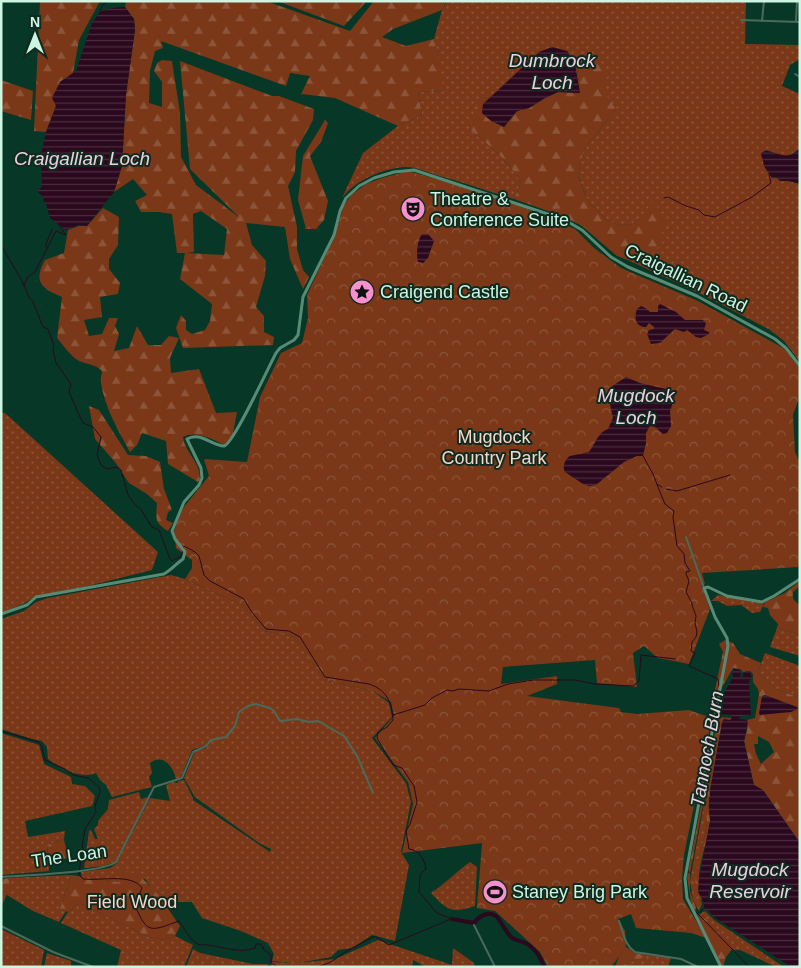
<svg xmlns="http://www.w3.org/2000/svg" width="801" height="968" font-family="Arial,sans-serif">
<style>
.grass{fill:url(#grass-dots)}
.forest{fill:url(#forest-firs);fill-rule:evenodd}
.park{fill:url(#park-crowns)}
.garden{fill:#7a3818}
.water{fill:url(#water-rules)}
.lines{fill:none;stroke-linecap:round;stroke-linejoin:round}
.stream{stroke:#2b081e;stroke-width:1}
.river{stroke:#2b081e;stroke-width:4}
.street{stroke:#4a6a5b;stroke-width:2}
.secondary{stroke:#588b75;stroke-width:3}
.labels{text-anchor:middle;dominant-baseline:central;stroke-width:4;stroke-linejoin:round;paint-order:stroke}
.poi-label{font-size:18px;fill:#cdf5e1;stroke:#0f2a1f;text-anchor:start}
.street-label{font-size:18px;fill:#cdf5e1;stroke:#0f2a1f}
.park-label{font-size:18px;fill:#f5d6c9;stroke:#0f2a1f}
.water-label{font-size:19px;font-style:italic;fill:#edd0df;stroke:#0f2a1f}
</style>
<defs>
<pattern id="grass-dots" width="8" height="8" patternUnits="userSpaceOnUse" patternTransform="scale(1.25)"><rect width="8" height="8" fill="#7a3818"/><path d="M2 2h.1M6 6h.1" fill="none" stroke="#8c5539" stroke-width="1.8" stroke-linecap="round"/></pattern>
<pattern id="forest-firs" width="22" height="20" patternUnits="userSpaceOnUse" patternTransform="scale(1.25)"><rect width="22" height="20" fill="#7a3818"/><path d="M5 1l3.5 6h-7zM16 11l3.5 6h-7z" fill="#8c5539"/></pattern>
<pattern id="park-crowns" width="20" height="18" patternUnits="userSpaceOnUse" patternTransform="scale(1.25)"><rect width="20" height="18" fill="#7a3818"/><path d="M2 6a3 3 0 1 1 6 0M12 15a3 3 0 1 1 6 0" fill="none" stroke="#8c5539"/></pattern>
<pattern id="water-rules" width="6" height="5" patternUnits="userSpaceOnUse" patternTransform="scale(1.25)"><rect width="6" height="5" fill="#2b081e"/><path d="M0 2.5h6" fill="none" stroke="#492d3e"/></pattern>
</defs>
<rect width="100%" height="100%" fill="#073726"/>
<g class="grass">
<path d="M447 1H746L745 44 800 45V59L790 65 782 86 800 94V148C788 159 781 157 766 150L761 154 766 169 772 177 800 184V362L784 341 770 330 701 294 630 261 646 260 636 223 621 226 608 221 588 201 578 176 583 151 616 109 600 88 589 62 575 65 567 51 518 73 491 98 485 97 470 130C489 145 509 161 521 183L514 199C488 191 462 182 436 175 427 172 416 167 406 167 383 168 356 180 342 198L363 153 398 126 422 115 418 92 444 90 434 39 442 10Z"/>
<path d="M1 413H5L158 552 152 570 84 587 36 596 25 603 1 613Z"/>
<path d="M171 575 185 579 242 605 264 631 294 637 324 680 373 691 389 703 392 717 372 738 406 783 411 802 401 852 409 865 395 941 372 935 352 948 338 950 331 957 298 963 335 959 378 940 452 965 453 948 474 963 475 967H426L413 960 412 967H271L272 962 294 963 272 961 274 954 268 943 241 931 202 918 192 902H162L145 879 119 882 82 877 81 872 110 868 116 864 150 798 170 801 166 785 173 782 178 783V781L184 780 193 798V800L270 852 271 849 259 843 195 797 184 778 195 751 206 748 209 744 207 742 206 745 192 750 181 777 176 779C173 766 163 753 150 763L152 773 149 777 152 787 112 797 106 785 100 780 96 773C82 780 60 768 48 759L47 747 42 741 32 739 1 729V619L24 611 36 602 48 598Z"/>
<path d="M718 595 764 604 760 612 752 613 741 605 727 606 718 601H711Z"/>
<path d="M777 628 800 635V656L770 647Z"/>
<path d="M765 653 800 666V698L776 689 758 672Z"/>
<path d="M1 733 39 745 44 764 71 777 72 784 85 786 95 796 92 806 25 821 28 837 65 831 64 839 47 845 49 871 1 875Z"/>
<path d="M139 792 141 799 149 797 115 862 104 866 84 868 89 831 91 830 95 839H98L94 829 98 825V821L108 809 109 800Z"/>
<path d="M705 798C714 820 697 854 696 878 695 889 699 895 702 904L699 911 693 900 690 881Z"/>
<path d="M470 862 477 867 475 906C451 914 447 910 431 893 445 884 456 872 470 862Z"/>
<path d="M71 875 60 909 66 911 59 922 33 911 7 895 9 878Z"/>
<path d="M80 903 149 937 165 940 175 936 193 945 184 967H117L121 950 61 923 68 912Z"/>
<path d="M705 911 714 920 784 967H776L740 950H734L703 916 699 920 698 915Z"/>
<path d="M1 929 44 950 41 967H1Z"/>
<path d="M193 949 200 953 253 964H268V967H186Z"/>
<path d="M47 953 71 961V967H44Z"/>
<path d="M643 954 671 958 668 967H630V961L642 958Z"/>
</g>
<g class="forest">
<path d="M40 1H100L79 40 73 73 60 82 56 106 46 132 34 131Z"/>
<path d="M126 1H266L350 31 374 1H446L442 10 393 29 382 37 406 46 434 39 445 90 418 92 422 115 398 126 335 98 301 94 310 76 290 73 286 86 161 41 163 48 155 51 150 71 149 103 162 107V82L154 71 157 63 162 60 172 61 180 113 181 157 196 185 240 218 190 169 180 61 272 96H279L314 109 313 120 296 151 295 172 288 186 297 227V249L303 270 309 277 303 289 290 259 285 227 246 223 252 245 266 261 265 276 256 307 264 316V332L274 337 273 345 183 348 176 328 181 315 186 321V330L192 334 205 330 210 321 212 304 180 279 185 253H177L172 214 159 212H141L135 201 147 195 133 179 114 192 122 166 126 94 135 30 134 19 125 7ZM201 211 227 229 224 255 186 253 194 252 193 214Z"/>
<path d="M277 1H367L344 26Z"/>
<path d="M590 62 602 65 608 76 601 88 616 109 583 151 578 177 588 201 608 221 621 226 636 223 654 200 664 222 662 243 646 260 630 261 617 256 582 226 562 216 514 199 521 183C509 161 489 145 470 130L474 109 485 97 491 98 487 101 504 127 517 111 529 108 545 98 558 92 580 93 575 65Z"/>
<path d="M1 80 33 91 31 120 1 111Z"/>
<path d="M325 120 328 123 321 142 310 156 328 201 324 220 316 229H306L298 200 303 156Z"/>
<path d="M103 208 119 217 118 245 109 259V269L120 283 118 294 100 297 102 317 84 320 89 336 102 334 109 318H118L115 326 119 334 114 351 129 348 137 326 148 345H161L169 336 179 338 170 358 171 373 199 369 216 413 237 412 232 438 224 445C213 439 195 430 183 437 185 453 200 461 200 479L198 482 168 464 166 441 142 433 137 445 130 452C118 430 105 408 101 383 100 378 102 375 102 371 95 363 84 365 76 359 69 354 63 345 57 338L62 297C41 288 33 282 45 260L64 253 68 230 79 226H87Z"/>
<path d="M89 406 99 410 128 455 146 456 160 462 164 489 172 510 168 512 166 520 173 523 168 531C154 522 156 519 157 503L147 494 129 483 115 462 95 439Z"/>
<path d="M800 581V586L793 592C792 599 794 601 800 605V635L777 628 778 624 770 615 768 608 763 607 765 602 785 593Z"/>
<path d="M725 640 733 643 740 654 761 663 758 672 776 689 800 698V843L763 790 754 785 752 778 744 741 747 731V720L755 718 759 694 758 689 753 682V674L750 671 743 672 740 669 733 668 716 698 714 694 723 652 719 644ZM758 736 769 742 774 752 761 764 756 754 754 744H758Z"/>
<path d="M718 717 732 718 730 720C721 747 712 773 709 802 708 808 710 815 710 821 708 846 691 876 703 900H701C686 882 706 843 707 821 707 812 705 803 707 794H705L690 873V891L696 908 695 912 691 902 687 877Z"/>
<path d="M64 839C65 847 68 851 69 858L49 861 47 845Z"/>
<path d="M121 870C146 870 167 908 180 926L175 936 165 940 149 937 80 903 68 912 60 909 71 875 119 882Z"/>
<path d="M9 878V890L1 907V879Z"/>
<path d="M703 916 733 948 726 957 723 967H721L699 920Z"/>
<path d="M626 947 635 953 643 954V958L630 961V967H615L619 956Z"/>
</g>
<path class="park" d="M408 171 440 180 520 206 575 229 594 248 621 268 698 301 785 349 800 369V395L793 415 795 452 800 463V560L798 567 702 573 705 584 702 586 710 609 689 664 658 658 644 646 633 653 637 687 597 683 595 660 503 667 501 684 557 676V684L527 696 619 708 621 712 637 714 689 710 712 718 684 855 682 878 683 899 706 938 691 933 636 928 631 914 618 919 625 931 626 947 611 967H548L540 952 495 911 477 908 482 843 402 853 413 804 408 782 375 738 394 716 391 702 373 691 324 680 294 637 264 631 242 605 185 579 192 568V560L176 548 174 531 178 520 184 507 209 476 204 459 247 462 260 397 281 353 302 343 308 318 307 295 335 235 343 207 351 195 366 184 382 178Z"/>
<g class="garden">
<path d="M548 449 560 452 556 470 544 467Z"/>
<path d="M482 878 512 886 507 907 477 899Z"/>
</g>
<g class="water">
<path d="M125 7 134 19 135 30 126 95 122 166 114 192 87 226 79 225 66 230 50 218 46 204 43 200 44 198 37 191 42 187 41 155 46 132 56 106 52 98 60 82 76 71 92 23 100 12 112 8Z"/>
<path d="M552 47 567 51 575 65 580 93 558 92 545 98 529 108 517 111 504 127 491 121 482 113 483 104 539 52Z"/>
<path d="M800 148V184L789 181H780L776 177 772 178 764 166 761 153C772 145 785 166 800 148Z"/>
<path d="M422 234H428L434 241 428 258 423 263 418 262C416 254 417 241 422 234Z"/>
<path d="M660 304 676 312 685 320H703L706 323 704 330 709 332V334L701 338 696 337 687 330 684 332 675 329 660 343 651 344 647 334 649 330 654 329V327L649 323 646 327C635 327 634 317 637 309L641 306 646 308 650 312H658V306Z"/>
<path d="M626 377 640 383 666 389 676 393 670 411 671 426 667 433 663 434 655 427 650 426 646 433V443L643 456H637L624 462 596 485 589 486 583 484 565 472C562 467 565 459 570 456L589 452C596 443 597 433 608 429L613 418 610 404 611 387Z"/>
<path d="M734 669H737L740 670 741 674 740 677 743 678V674L746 671 750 672 752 678 749 681 751 715 740 716 739 719 747 720 748 722 744 741 754 785 763 790 800 843V967H791L715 918 708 910H704V903L698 892 699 879 710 821 709 804 710 790 722 722 724 719 730 720 732 718 731 715 721 714 725 691 733 677 732 673Z"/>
<path d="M765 695 797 707 798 709 791 712 760 715 759 713 762 696Z"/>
</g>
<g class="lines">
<g class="stream">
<path d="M100 12 102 6 107 1"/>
<path d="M664 198 668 197 686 206 699 210 704 215 715 217 752 197 771 183 769 174"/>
<path d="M1 245 22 281 29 297 33 302 43 327 48 329 54 346 53 350 56 363 71 384 69 392 80 417 83 423 93 427 101 437 97 455 101 465 107 469 117 467 121 470 128 495 136 506 140 508 152 527 159 530 170 559 172 561 181 556 184 546 195 552 199 556 204 575 210 581 244 599 251 611 266 629 289 631 300 637 325 677 369 684C387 690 392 703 393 720L387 727 378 732 377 738 393 765 402 768 414 786 417 802 410 824 406 831 409 849C419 850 425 860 426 869L422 872 420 876 419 892 437 913 452 919"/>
<path d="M46 247V244L52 229"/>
<path d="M24 286 27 278 35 272 56 231 66 235 58 224"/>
<path d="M643 456 653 474 662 497 665 504 674 511 673 517 677 546 684 554 685 563 690 571 686 572V574L689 581 686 592 692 603V605L696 616 695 623 697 632 696 637 692 642 691 651 695 653 689 666 718 679 719 686"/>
<path d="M657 484 662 487"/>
<path d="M666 489 677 491 730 475"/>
<path d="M393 715 425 705 432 698 447 690 453 691 459 689 489 691 508 684 533 680H574L595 684 633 686 639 681 641 655 675 659"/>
<path d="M1 731 39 742 42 747 45 760 65 769 73 775 88 778 99 787 100 792 95 806 96 812 85 829 83 841 79 875 83 879C100 881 132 873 142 888L135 905C147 935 151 931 179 921 184 928 190 939 196 943 200 946 204 944 208 945 223 947 239 954 255 948L256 944H260L263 947V949L271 955V962L277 967"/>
<path d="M690 843 694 823"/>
<path d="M687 869 689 873"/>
<path d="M697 913 733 950"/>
<path d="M699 913 703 909"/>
<path d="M735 952 749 967"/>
<path d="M318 967 331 962 345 952 375 936 389 945 451 919"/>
</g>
<path class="river" d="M452 919 474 923C479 916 489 910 497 917 502 923 505 931 511 937 515 941 520 940 525 943 534 947 541 957 544 967"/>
<g class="street">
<path d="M741 20 800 22"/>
<path d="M762 21 764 1"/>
<path d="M796 21 797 1"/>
<path d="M795 74 800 77"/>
<path d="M686 537 704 588"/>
<path d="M1 877C23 875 102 873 116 862L154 787 182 778 193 752 206 746 211 740 226 737 235 726 239 712 248 706 256 704 270 708 274 711 280 721 297 719 309 722 318 721 344 736 357 756 373 793"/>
<path d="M619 921C624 933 624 945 635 952L681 959 698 967"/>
<path d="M474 925 495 967"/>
<path d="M1 926 53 952 93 967"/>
</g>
<g class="secondary">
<path d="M1 614 27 605 36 597 164 574C171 570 176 564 183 559L185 552 175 539 172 531 184 502 199 485 202 478 201 468 187 439C200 431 212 446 224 446 233 445 269 366 276 353L280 348 294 340 298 335 303 297 334 235 340 211 346 198 359 186 374 178 394 172 414 170 563 219 582 230 611 257 628 267 697 296 775 339 786 348 800 366"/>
<path d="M721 967 687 898 685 878 728 646 727 638 715 617 704 588 708 587 727 596 762 602 774 596 800 579"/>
</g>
</g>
<defs>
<symbol id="theatre-disc" viewBox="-11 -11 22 22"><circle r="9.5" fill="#f790cd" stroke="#0f2a1f"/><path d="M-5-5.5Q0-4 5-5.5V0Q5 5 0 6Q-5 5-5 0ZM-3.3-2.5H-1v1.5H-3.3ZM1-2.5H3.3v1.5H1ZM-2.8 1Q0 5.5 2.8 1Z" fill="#111"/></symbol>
<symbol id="sight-disc" viewBox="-11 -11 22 22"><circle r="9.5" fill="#f790cd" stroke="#0f2a1f"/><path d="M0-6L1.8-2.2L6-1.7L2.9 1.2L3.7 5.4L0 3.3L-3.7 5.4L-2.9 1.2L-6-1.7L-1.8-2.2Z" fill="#111"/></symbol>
<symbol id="stadium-disc" viewBox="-11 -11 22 22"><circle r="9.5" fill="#f790cd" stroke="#0f2a1f"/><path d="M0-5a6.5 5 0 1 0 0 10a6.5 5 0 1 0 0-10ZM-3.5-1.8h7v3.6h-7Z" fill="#111"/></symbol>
</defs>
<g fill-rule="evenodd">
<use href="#theatre-disc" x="399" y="195" width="28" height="28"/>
<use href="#sight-disc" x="348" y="278" width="28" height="28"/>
<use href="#stadium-disc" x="481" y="878" width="28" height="28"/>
</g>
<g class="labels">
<g class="poi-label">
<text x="430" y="199">Theatre &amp;<tspan x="430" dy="21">Conference Suite</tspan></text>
<text x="380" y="292">Craigend Castle</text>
<text x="512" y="892">Staney Brig Park</text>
</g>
<g class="street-label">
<text transform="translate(686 278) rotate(26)">Craigallian Road</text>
<text transform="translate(69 856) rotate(-8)">The Loan</text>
</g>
<g class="park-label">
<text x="494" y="437">Mugdock<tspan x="494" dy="21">Country Park</tspan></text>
<text x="132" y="902">Field Wood</text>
</g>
<g class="water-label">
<text x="552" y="60">Dumbrock<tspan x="552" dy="22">Loch</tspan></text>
<text x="82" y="158">Craigallian Loch</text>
<text x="636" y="395">Mugdock<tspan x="636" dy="22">Loch</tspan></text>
<text transform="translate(707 749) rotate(-80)">Tannoch Burn</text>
<text x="750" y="869">Mugdock<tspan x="750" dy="22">Reservoir</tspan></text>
</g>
</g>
<rect width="801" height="968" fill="none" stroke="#cdf5e1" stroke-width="5"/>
<g transform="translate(35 35)" stroke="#0f2a1f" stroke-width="4" paint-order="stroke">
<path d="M0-4L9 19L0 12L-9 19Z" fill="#cdf5e1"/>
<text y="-8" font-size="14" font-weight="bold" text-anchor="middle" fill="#cdf5e1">N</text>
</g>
</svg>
